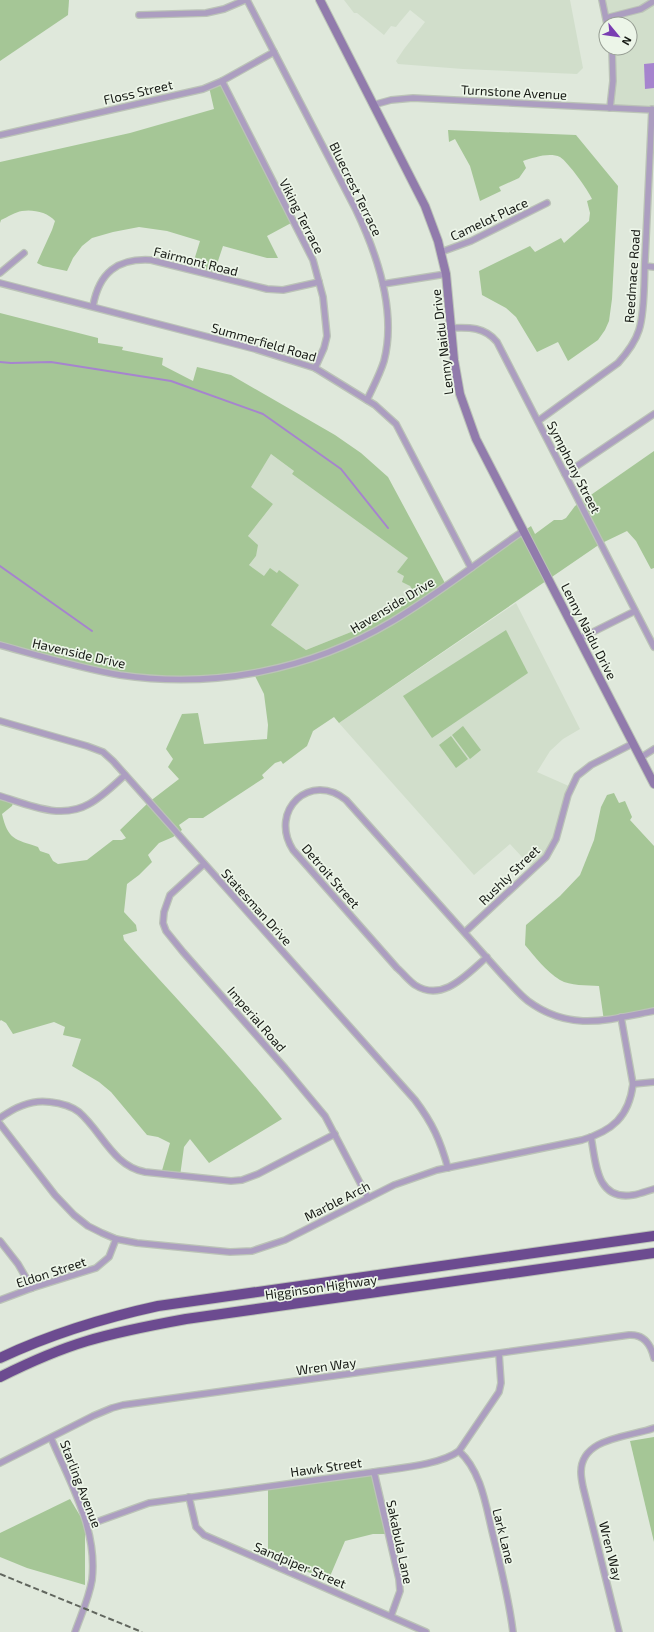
<svg xmlns="http://www.w3.org/2000/svg" width="654" height="1632" font-family="'Exo 2',sans-serif">
<style>
.built{fill:#d1decb}
.green{fill:#a5c696;fill-rule:evenodd}
.water{fill:#a684ce}
.lines{fill:none;stroke-linecap:round;stroke-linejoin:round}
.stream{stroke:#a684ce;stroke-width:2}
.street-casing{stroke:#bbc3b7;stroke-width:8}
.secondary-casing{stroke:#bbc3b7;stroke-width:10}
.highway-casing{stroke:#bbc3b7;stroke-width:12}
.street{stroke:#ac9ec0;stroke-width:5.5}
.secondary{stroke:#917bac;stroke-width:8}
.highway{stroke:#6c4b90;stroke-width:10}
.rail{stroke:#61665e;stroke-width:2;stroke-dasharray:6 3;stroke-linecap:butt}
.labels{text-anchor:middle;dominant-baseline:central;stroke-width:3.5;stroke-linejoin:round;paint-order:stroke}
.street-label{font-size:13px;fill:#161914;stroke:#ecf5e8}
</style>
<rect width="100%" height="100%" fill="#dfe8db"/>
<g class="built">
<path d="M344 0H570L583 68 577 74 463 69 398 64 396 61 404 49 425 22 410 10 399 23 396 27 391 26 384 35 357 13H354Z"/>
<path d="M602 0H654V110L610 108 612 48H630V24H607Z"/>
<path d="M271 454 294 471 292 474 408 558 404 576 414 593 374 617 358 624 356 630 306 650 271 625 299 585 277 573 264 577 249 565 256 556 248 536 273 504 250 487Z"/>
<path d="M516 603 580 729 563 739 550 751 537 772 571 787 556 839 534 870 510 844 474 875 339 723Z"/>
</g>
<g class="green">
<path d="M0 0H69L68 15 0 61Z"/>
<path d="M221 81 293 222 267 236 278 258H267L223 246 214 273 192 267 200 241 167 231 139 227 113 232 92 238 82 246 73 258 67 271 43 266 37 263 52 230 55 221C48 212 32 209 22 211 15 212 8 217 1 220L0 223V162L130 133 214 109 209 87Z"/>
<path d="M448 130 576 135 618 186 612 299 609 321 605 330 598 340 568 361 558 342 537 352 516 317 506 308 482 295 479 271 530 246 535 252 561 238 564 243 589 221 590 213 587 201 592 199C588 190 568 162 560 157 549 152 533 158 523 161L526 168 519 178 499 187 501 191 480 201 470 166 455 139 449 142Z"/>
<path d="M0 313 98 338V343L123 347 122 350 163 358 162 365 193 381 197 367 231 375 335 435 361 453 388 477 446 585 531 526 535 534 554 520H562L566 518 575 506 654 451V568L651 569 636 541 627 531 600 544 339 723 334 717 313 731 307 746 283 764 281 761 275 763 262 775 264 778 203 818H189L179 825 182 830 173 837 159 843 148 855 152 862 139 875 127 884 124 912 136 925 137 931 123 935 124 940C177 1000 232 1057 282 1119L209 1163 190 1139 184 1147 180 1176 161 1174 170 1143 158 1137 147 1135 111 1092 99 1082 72 1066 81 1039 63 1035 65 1027 54 1022 13 1034 6 1023 1 1020 0 1021V796L14 800 12 806 2 814C8 840 15 839 38 847L40 851 49 854 53 861 58 864 87 860 113 840H122L126 838 120 830 149 802 179 779 168 767 173 759 166 749 182 714 198 713 204 744 267 739 268 725 264 694 254 674 225 678 128 676 0 645ZM271 454 294 471 292 474 408 558 397 572 404 576 402 582 410 586 414 593 374 617 358 624 356 630 306 650 271 625 299 585 279 570 277 573 270 568 264 576 249 565 256 556 258 545 248 536 273 504 251 487Z"/>
<path d="M506 630 528 673 432 738 403 696Z"/>
<path d="M463 726 481 750 470 759 452 735Z"/>
<path d="M451 736 468 759 456 768 439 745Z"/>
<path d="M614 793 619 803 625 801 632 817 630 820 654 846V1010L604 1021 599 986C587 985 570 986 560 980 546 971 535 957 525 945L526 925 560 896 580 875 594 840 601 807 607 795Z"/>
<path d="M654 1437V1542L630 1441Z"/>
<path d="M373 1474 387 1534H373L345 1541 328 1581 268 1554V1489Z"/>
<path d="M70 1499 85 1524V1585L27 1568 0 1557V1533Z"/>
</g>
<path class="water" d="M654 63V88L645 89 644 64Z"/>
<g class="lines">
<g class="stream">
<path d="M0 362 11 363 51 362 171 381 263 414 341 469 388 528"/>
<path d="M0 566 92 631"/>
</g>
<defs>
<g id="street">
<path d="M247 0 356 210C377 254 397 311 384 361 380 374 373 387 367 400"/>
<path d="M602 0 607 24"/>
<path d="M139 15 206 13 224 9 245 0"/>
<path d="M606 18 641 9 654 1"/>
<path d="M222 81 313 260 323 297 327 336 324 348 315 368"/>
<path d="M373 105 391 100 413 98 654 110"/>
<path d="M610 108 613 81 612 48"/>
<path d="M0 135 203 89 222 81 274 52"/>
<path d="M441 252 471 241 547 203"/>
<path d="M645 266 654 267"/>
<path d="M0 273 24 253"/>
<path d="M0 283 255 349 315 368 375 405 396 424 471 568"/>
<path d="M383 284 446 274"/>
<path d="M93 306C99 273 117 258 151 260L267 289 283 290 319 282"/>
<path d="M451 328C469 327 485 327 497 342L654 647"/>
<path d="M538 421 618 363C627 353 635 343 639 330 645 312 644 280 645 260 647 210 650 160 652 109"/>
<path d="M565 474 654 414"/>
<path d="M579 639 635 611"/>
<path d="M0 645C40 656 80 668 120 675 214 689 310 670 391 622 437 595 479 561 523 531"/>
<path d="M0 721 87 746 103 752 113 761 415 1100C433 1124 440 1140 448 1168"/>
<path d="M640 758 654 749"/>
<path d="M0 796C29 805 61 820 89 804 102 797 114 785 125 775"/>
<path d="M204 864 170 895 164 912 163 923 166 931 183 952 285 1068 325 1116 368 1198"/>
<path d="M465 932 546 857 556 839 568 795 577 776 591 765 632 744"/>
<path d="M487 957C467 974 443 1003 415 985 408 980 403 973 397 968L293 850C268 810 311 771 346 800L504 977C512 985 519 994 528 1001 570 1032 607 1020 654 1011"/>
<path d="M633 1084 654 1082"/>
<path d="M0 1118C15 1107 31 1099 50 1102 60 1103 71 1106 79 1112 102 1132 113 1166 145 1172L231 1181 242 1180 258 1174 335 1134"/>
<path d="M0 1124 55 1195 74 1215 88 1226 102 1233 116 1239 137 1243 230 1252 252 1251 285 1240 394 1185 437 1170 582 1140C612 1131 629 1117 633 1084L621 1017"/>
<path d="M591 1137C596 1163 596 1201 633 1195 640 1194 647 1191 654 1189"/>
<path d="M0 1241 18 1264 32 1288"/>
<path d="M0 1300 32 1288 96 1268 109 1257 116 1239"/>
<path d="M51 1438C70 1483 98 1529 92 1580 89 1598 81 1615 75 1632"/>
<path d="M459 1451C482 1472 486 1507 493 1535 501 1568 509 1599 513 1632"/>
<path d="M0 1463 93 1416 112 1408 123 1405 629 1335C644 1334 651 1345 654 1358"/>
<path d="M374 1472 399 1579 400 1591 391 1616"/>
<path d="M189 1497 196 1527 204 1535 426 1632"/>
<path d="M88 1525 149 1503 374 1472C399 1468 440 1465 459 1451L499 1392 501 1383 499 1354"/>
<path d="M619 1632 583 1487C582 1482 581 1477 581 1472 581 1437 630 1437 654 1428"/>
</g>
<path id="secondary" d="M320 0 425 206 438 241 446 274 454 360 460 394 476 439 654 784"/>
<g id="highway">
<path d="M0 1358C51 1334 103 1318 158 1306L654 1236"/>
<path d="M0 1377C28 1363 57 1350 87 1341 120 1331 153 1325 186 1319L654 1253"/>
</g>
</defs>
<use href="#street" class="street-casing"/>
<use href="#secondary" class="secondary-casing"/>
<use href="#highway" class="highway-casing"/>
<use href="#street" class="street"/>
<use href="#secondary" class="secondary"/>
<use href="#highway" class="highway"/>
<path class="rail" d="M0 1574 142 1632"/>
</g>
<g class="labels">
<g class="street-label">
<text transform="translate(138 92) rotate(-13)">Floss Street</text>
<text transform="translate(514 92) rotate(3)">Turnstone Avenue</text>
<text transform="translate(356 189) rotate(64)">Bluecrest Terrace</text>
<text transform="translate(302 216) rotate(63)">Viking Terrace</text>
<text transform="translate(489 219) rotate(-25)">Camelot Place</text>
<text transform="translate(196 261) rotate(14)">Fairmont Road</text>
<text transform="translate(632 276) rotate(-86)">Reedmace Road</text>
<text transform="translate(264 342) rotate(16)">Summerfield Road</text>
<text transform="translate(442 342) rotate(-97)">Lenny Naidu Drive</text>
<text transform="translate(574 467) rotate(63)">Symphony Street</text>
<text transform="translate(392 605) rotate(-31)">Havenside Drive</text>
<text transform="translate(589 631) rotate(63)">Lenny Naidu Drive</text>
<text transform="translate(79 653) rotate(13)">Havenside Drive</text>
<text transform="translate(509 875) rotate(-44)">Rushly Street</text>
<text transform="translate(331 876) rotate(49)">Detroit Street</text>
<text transform="translate(257 907) rotate(48)">Statesman Drive</text>
<text transform="translate(257 1019) rotate(49)">Imperial Road</text>
<text transform="translate(337 1201) rotate(-27)">Marble Arch</text>
<text transform="translate(51 1272) rotate(-18)">Eldon Street</text>
<text transform="translate(321 1287) rotate(-8)">Higginson Highway</text>
<text transform="translate(326 1366) rotate(-8)">Wren Way</text>
<text transform="translate(326 1467) rotate(-8)">Hawk Street</text>
<text transform="translate(81 1484) rotate(69)">Starling Avenue</text>
<text transform="translate(504 1536) rotate(76)">Lark Lane</text>
<text transform="translate(400 1542) rotate(78)">Sakabula Lane</text>
<text transform="translate(611 1551) rotate(76)">Wren Way</text>
<text transform="translate(300 1565) rotate(23)">Sandpiper Street</text>
</g>
</g>
<g transform="translate(618 36) rotate(119)"><circle r="19" fill="#ecf5e8" stroke="#969d93"/>
<path d="M0-3L7 15L0 10L-7 15Z" fill="#7a3db2"/>
<text y="-6" font-size="11" font-weight="bold" text-anchor="middle" fill="#161914">N</text>
</g>
</svg>
